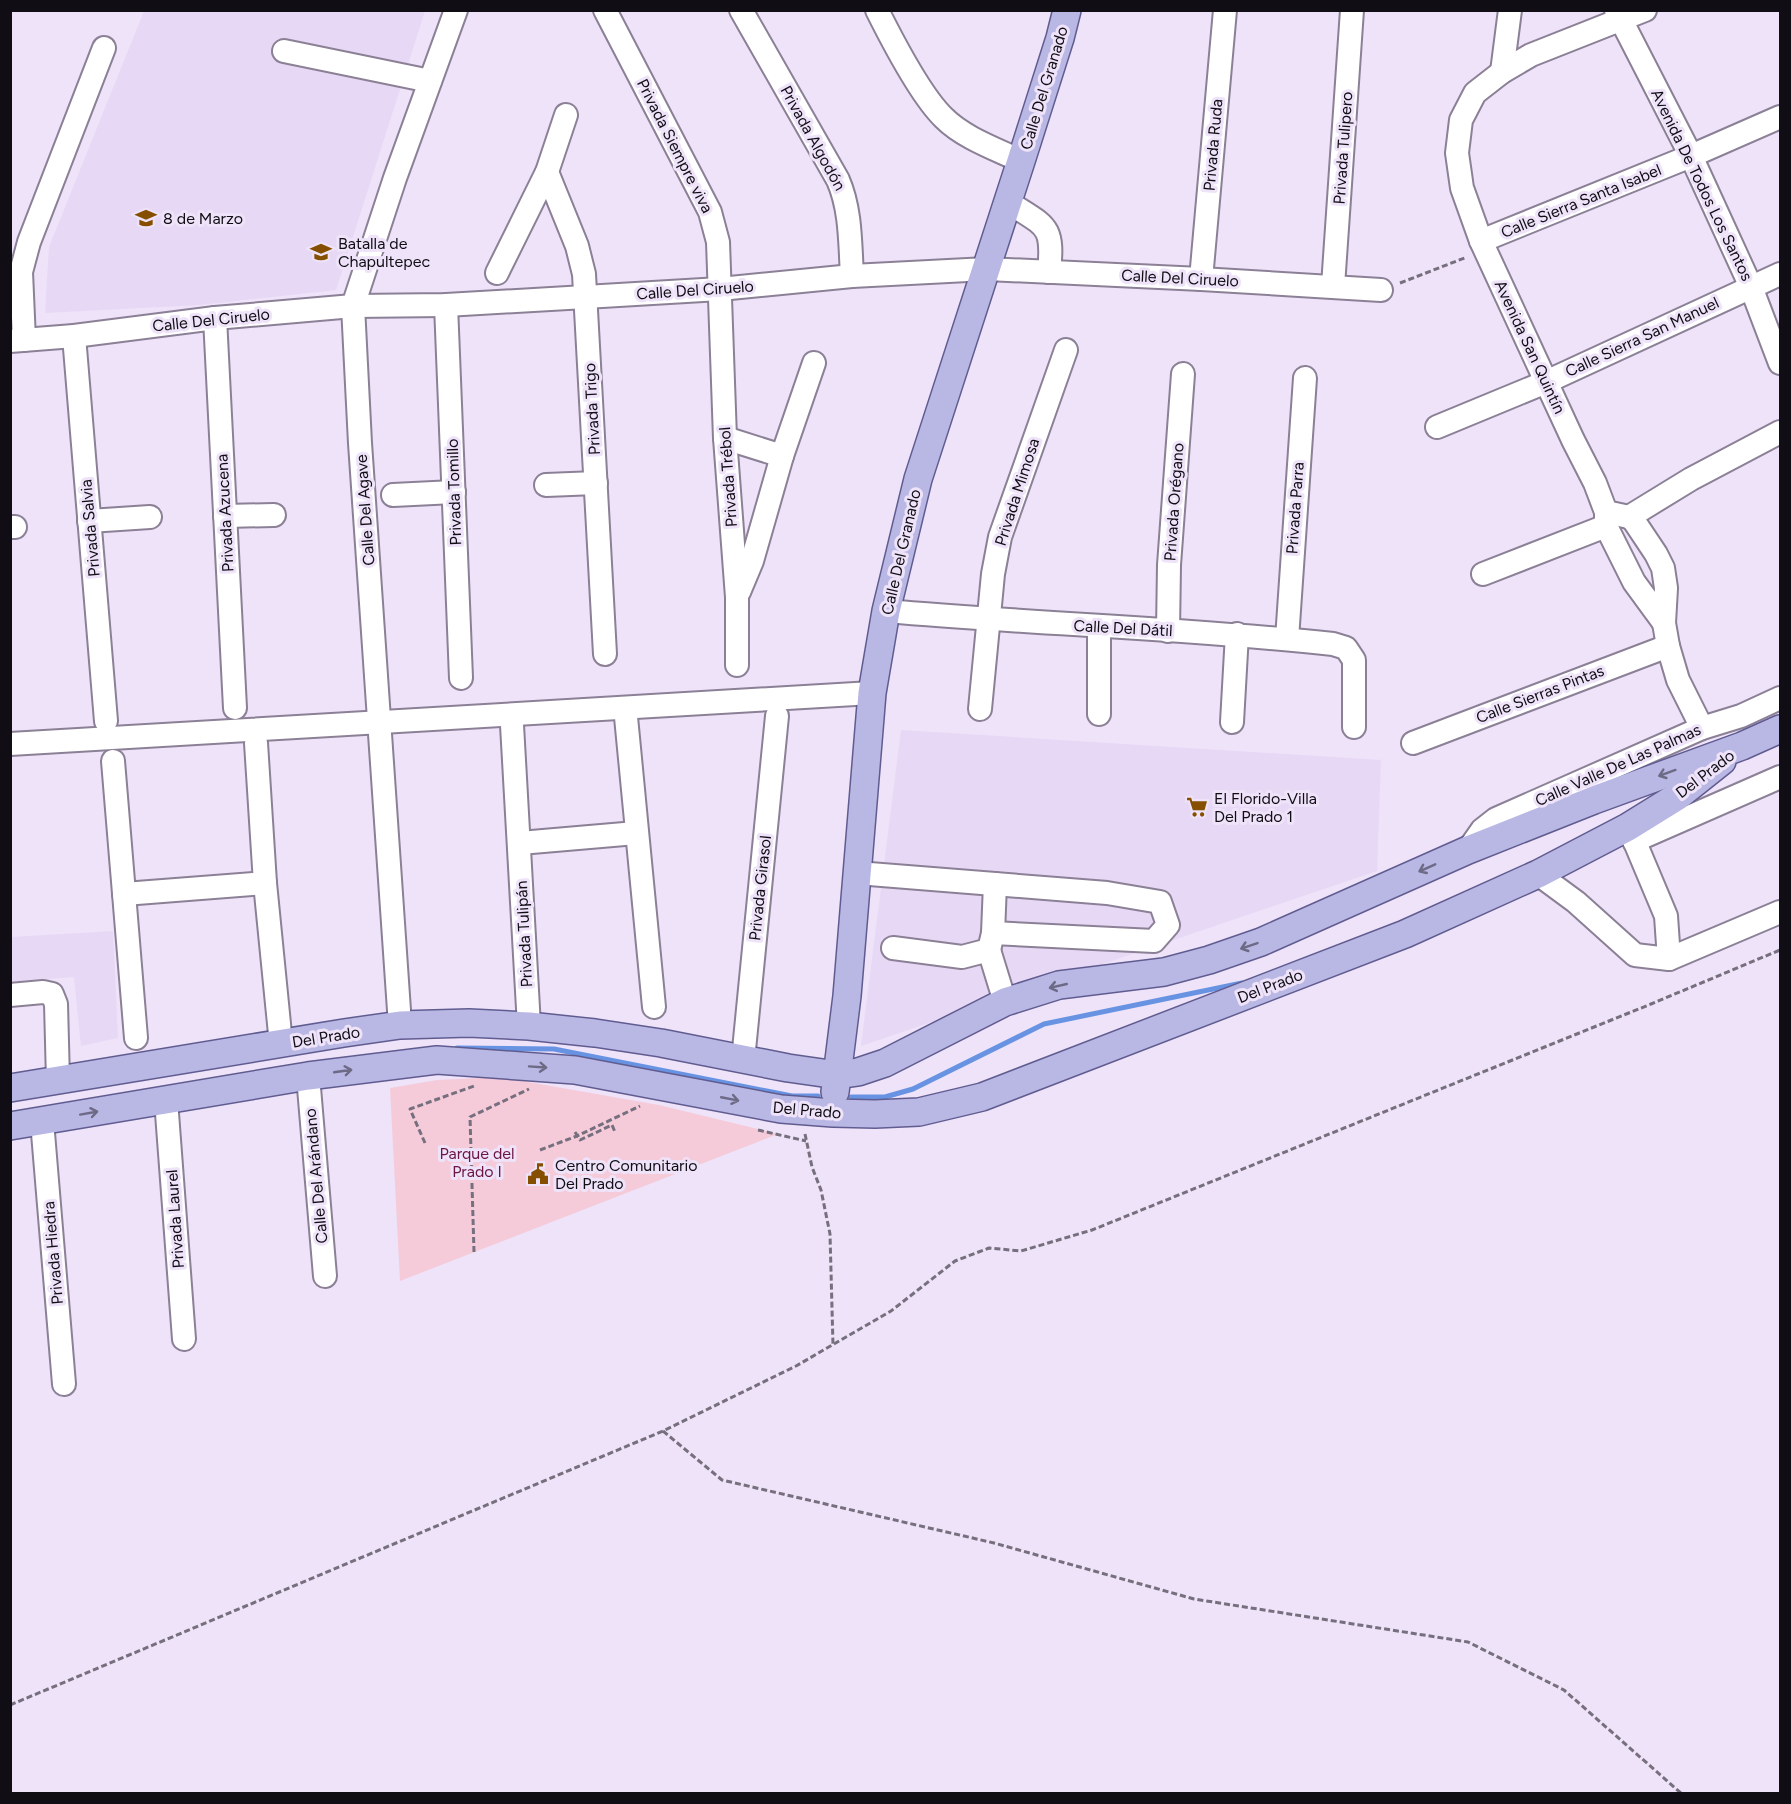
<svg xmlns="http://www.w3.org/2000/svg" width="1791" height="1804" font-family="Figtree,sans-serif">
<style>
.built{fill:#e7d8f5}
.green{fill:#f5cbda}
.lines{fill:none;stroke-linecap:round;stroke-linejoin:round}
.stream{stroke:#6893e3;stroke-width:5}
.minor-casing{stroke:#8b8095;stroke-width:26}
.major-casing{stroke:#605c90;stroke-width:30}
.path{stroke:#766f7d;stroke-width:3;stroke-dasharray:6 3;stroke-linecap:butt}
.minor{stroke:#fff;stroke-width:22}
.major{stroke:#b9b7e4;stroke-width:27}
.oneway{stroke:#6d6a86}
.labels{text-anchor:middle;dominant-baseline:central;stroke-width:6;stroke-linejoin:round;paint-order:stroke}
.street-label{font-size:16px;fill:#100d14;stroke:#eee3f9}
.poi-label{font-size:16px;fill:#100d14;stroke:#eee3f9;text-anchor:start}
.park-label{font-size:16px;fill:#6c1541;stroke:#eee3f9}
</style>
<rect width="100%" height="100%" fill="#eee3f9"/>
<g class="built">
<path d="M144 11H425L336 290 199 305 45 313 49 247Z"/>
<path d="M901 730 1381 760 1377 871 861 1046Z"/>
<path d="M113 931 118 1038 81 1046 74 977 11 982V937Z"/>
</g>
<path class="green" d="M499 1077 659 1105 778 1134 400 1281 390 1088 437 1080Z"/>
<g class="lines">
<g class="stream">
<path d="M457 1048 554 1049 792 1096H818"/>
<path d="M851 1097H885L913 1089 1044 1024 1242 983"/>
</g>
<defs>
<g id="minor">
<path d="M605 10 710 212 718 242 725 438 737 597V665"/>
<path d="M741 10 838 180C851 210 850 243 852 276"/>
<path d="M877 10C892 40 920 95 944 118 964 138 996 149 1021 161"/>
<path d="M1616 10 1691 156 1751 287 1780 363"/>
<path d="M1645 10 1531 55 1502 72 1475 93 1461 120 1457 153 1462 188 1481 241 1573 440 1595 483 1606 512 1629 517 1634 521 1656 554 1663 568 1666 588 1664 623 1668 646 1678 680 1702 728"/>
<path d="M284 51 430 81"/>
<path d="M1502 72 1510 10"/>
<path d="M547 172 577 246 584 274 605 654"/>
<path d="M1008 202C1046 227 1054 224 1049 272"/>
<path d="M1481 241 1691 156 1780 117"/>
<path d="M497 273 547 172 566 115"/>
<path d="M1201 279 1225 10"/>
<path d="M1333 286 1352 10"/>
<path d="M446 305 461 678"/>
<path d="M215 318 235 708"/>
<path d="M74 336 106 721"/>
<path d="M24 340 21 272 29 242 104 48"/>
<path d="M10 341 74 336 215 318 353 306 446 305 585 297 720 289 852 276 987 269 1201 279 1381 290"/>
<path d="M1437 427 1546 382 1780 274"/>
<path d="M725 438 782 456"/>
<path d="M546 485 596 483"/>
<path d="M393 495 454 492"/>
<path d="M1606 512V526L1634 582 1664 623"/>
<path d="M225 516 274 515"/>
<path d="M1629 517 1691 479 1780 432"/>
<path d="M89 521 150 517"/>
<path d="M10 527H15"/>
<path d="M1483 574 1606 526"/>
<path d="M739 592 752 561 782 456 814 363"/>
<path d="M886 611C1035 624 1185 628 1333 644L1346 648 1354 660V727"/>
<path d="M1168 631 1169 565 1183 374"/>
<path d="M1287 639 1305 378"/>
<path d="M980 709 993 574 1000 537 1066 350"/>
<path d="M1099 714V627"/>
<path d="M626 717 654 1007"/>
<path d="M1232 722 1237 634"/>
<path d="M512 725 529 1026"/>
<path d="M256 743 265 883 281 1044"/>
<path d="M1413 743 1668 646"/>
<path d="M10 744 872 693"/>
<path d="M113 761 136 1038"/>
<path d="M1629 828 1666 916 1669 959"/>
<path d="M1634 841 1780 777"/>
<path d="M520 843 636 833"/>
<path d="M1468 850 1482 830 1496 819 1702 728 1741 716 1780 698"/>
<path d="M857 873 1107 893 1160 902 1168 925 1154 941 993 933"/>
<path d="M1538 874 1576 902 1635 955 1669 959 1780 912"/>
<path d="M124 894 265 883"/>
<path d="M893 948 962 957 989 950 993 933 995 884"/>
<path d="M989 950 1005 1002"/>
<path d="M10 995 43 992 52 994 56 1004 58 1080"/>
<path d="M400 1025 360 443 353 306 395 178 456 10"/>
<path d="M743 1060 777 716"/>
<path d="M308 1076 325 1276"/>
<path d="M166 1100 184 1339"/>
<path d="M42 1121 64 1384"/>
</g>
<g id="major">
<path d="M10 1088 344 1033 400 1025 469 1023 529 1026 595 1033 661 1043 788 1068 837 1075 858 1072 885 1063 1005 1002 1059 985 1164 972 1209 960 1261 942 1468 850 1594 800 1742 746 1780 729"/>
<path d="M835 1092 847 996 872 693 886 611 918 479 1021 161 1060 38 1067 10"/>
<path d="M10 1126 308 1076 437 1060 575 1070 781 1109 833 1113 875 1114 919 1112 982 1097 1405 934 1538 874 1628 827 1678 796 1722 761"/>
</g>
</defs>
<use href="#minor" class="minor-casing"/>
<use href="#major" class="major-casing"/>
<g class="path">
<path d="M1400 283 1467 257"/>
<path d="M758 1130 806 1141"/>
<path d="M575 1132 580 1140 612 1125 615 1132"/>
<path d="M805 1134 812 1167 821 1190 830 1234 833 1345"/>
<path d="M425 1143 410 1109 474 1086"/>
<path d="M540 1150 577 1136 640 1106"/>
<path d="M474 1252 470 1117 529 1089"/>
<path d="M663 1431 722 1480 994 1543 1194 1599 1468 1642 1564 1690 1682 1794"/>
<path d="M10 1705 663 1431 796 1366 891 1311 955 1261 989 1248 1021 1251 1092 1230 1651 1004 1780 950"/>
</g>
<use href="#minor" class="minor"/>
<use href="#major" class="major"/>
</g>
<defs><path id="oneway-shaft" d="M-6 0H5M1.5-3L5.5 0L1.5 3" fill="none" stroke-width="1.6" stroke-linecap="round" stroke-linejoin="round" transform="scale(1.5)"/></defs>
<g class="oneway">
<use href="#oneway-shaft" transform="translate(1667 773) rotate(160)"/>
<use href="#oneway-shaft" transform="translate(1427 868) rotate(156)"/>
<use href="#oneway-shaft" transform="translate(1249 946) rotate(161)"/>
<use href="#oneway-shaft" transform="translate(1058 986) rotate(167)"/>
<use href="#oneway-shaft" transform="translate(538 1067) rotate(4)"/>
<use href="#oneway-shaft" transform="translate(343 1071) rotate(-8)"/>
<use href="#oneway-shaft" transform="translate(730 1099) rotate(11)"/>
<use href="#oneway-shaft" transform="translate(89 1113) rotate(-10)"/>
</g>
<defs>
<symbol id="school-bare" viewBox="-9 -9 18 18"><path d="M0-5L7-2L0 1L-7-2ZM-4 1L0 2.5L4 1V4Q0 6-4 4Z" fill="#864f00" stroke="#eee3f9" stroke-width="2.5" paint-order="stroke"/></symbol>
<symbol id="supermarket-bare" viewBox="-9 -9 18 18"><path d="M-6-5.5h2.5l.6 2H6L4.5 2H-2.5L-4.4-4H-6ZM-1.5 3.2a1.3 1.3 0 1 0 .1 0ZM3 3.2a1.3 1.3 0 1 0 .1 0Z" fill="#864f00" stroke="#eee3f9" stroke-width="2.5" paint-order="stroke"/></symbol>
<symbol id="civic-bare" viewBox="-9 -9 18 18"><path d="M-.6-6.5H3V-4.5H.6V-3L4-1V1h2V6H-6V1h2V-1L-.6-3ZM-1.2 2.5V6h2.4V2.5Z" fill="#864f00" stroke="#eee3f9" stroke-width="2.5" paint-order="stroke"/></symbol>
</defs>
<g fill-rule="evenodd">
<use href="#school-bare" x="131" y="203" width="30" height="30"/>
<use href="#school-bare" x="306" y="237" width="30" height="30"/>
<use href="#supermarket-bare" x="1182" y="792" width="30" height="30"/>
<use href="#civic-bare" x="523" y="1159" width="30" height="30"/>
</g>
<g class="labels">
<g class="street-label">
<text transform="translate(1044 88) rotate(-73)">Calle Del Granado</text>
<text transform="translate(813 138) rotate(61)">Privada Algodón</text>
<text transform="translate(1213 145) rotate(-85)">Privada Ruda</text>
<text transform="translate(675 146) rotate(63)">Privada Siempre viva</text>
<text transform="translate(1343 148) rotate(-86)">Privada Tulipero</text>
<text transform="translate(1702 185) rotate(64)">Avenida De Todos Los Santos</text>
<text transform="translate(1581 201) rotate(-22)">Calle Sierra Santa Isabel</text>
<text transform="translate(1180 278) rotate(3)">Calle Del Ciruelo</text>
<text transform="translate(695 290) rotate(-4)">Calle Del Ciruelo</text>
<text transform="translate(211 320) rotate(-6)">Calle Del Ciruelo</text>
<text transform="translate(1642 337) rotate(-25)">Calle Sierra San Manuel</text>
<text transform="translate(1530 347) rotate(65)">Avenida San Quintín</text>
<text transform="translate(592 409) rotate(-93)">Privada Trigo</text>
<text transform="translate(728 477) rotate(-94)">Privada Trébol</text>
<text transform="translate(454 492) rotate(-92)">Privada Tomillo</text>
<text transform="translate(1017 492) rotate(-72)">Privada Mimosa</text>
<text transform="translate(1174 502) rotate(-86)">Privada Orégano</text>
<text transform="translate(1295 508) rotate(-86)">Privada Parra</text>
<text transform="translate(365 510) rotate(-94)">Calle Del Agave</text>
<text transform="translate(225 513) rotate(-93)">Privada Azucena</text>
<text transform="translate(90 528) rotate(-95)">Privada Salvia</text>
<text transform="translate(901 552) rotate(-77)">Calle Del Granado</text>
<text transform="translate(1123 628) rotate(3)">Calle Del Dátil</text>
<text transform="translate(1540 694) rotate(-21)">Calle Sierras Pintas</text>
<text transform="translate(1618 765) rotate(-24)">Calle Valle De Las Palmas</text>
<text transform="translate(1705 774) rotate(-37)">Del Prado</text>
<text transform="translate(760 888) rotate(-84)">Privada Girasol</text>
<text transform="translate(524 934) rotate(-93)">Privada Tulipán</text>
<text transform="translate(1270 986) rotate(-21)">Del Prado</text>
<text transform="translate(326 1037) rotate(-9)">Del Prado</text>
<text transform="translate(807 1110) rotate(5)">Del Prado</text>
<text transform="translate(316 1176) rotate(-95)">Calle Del Arándano</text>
<text transform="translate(175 1219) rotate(-94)">Privada Laurel</text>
<text transform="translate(53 1253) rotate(-95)">Privada Hiedra</text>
</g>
<g class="poi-label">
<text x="163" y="218">8 de Marzo</text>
<text x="338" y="243">Batalla de<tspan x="338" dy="18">Chapultepec</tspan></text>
<text x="1214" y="798">El Florido-Villa<tspan x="1214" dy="18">Del Prado 1</tspan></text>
<text x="555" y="1165">Centro Comunitario<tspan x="555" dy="18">Del Prado</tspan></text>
</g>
<g class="park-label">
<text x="477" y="1153">Parque del<tspan x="477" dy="18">Prado I</tspan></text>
</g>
</g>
<rect width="1791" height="1804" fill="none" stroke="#100d14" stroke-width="24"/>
</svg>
